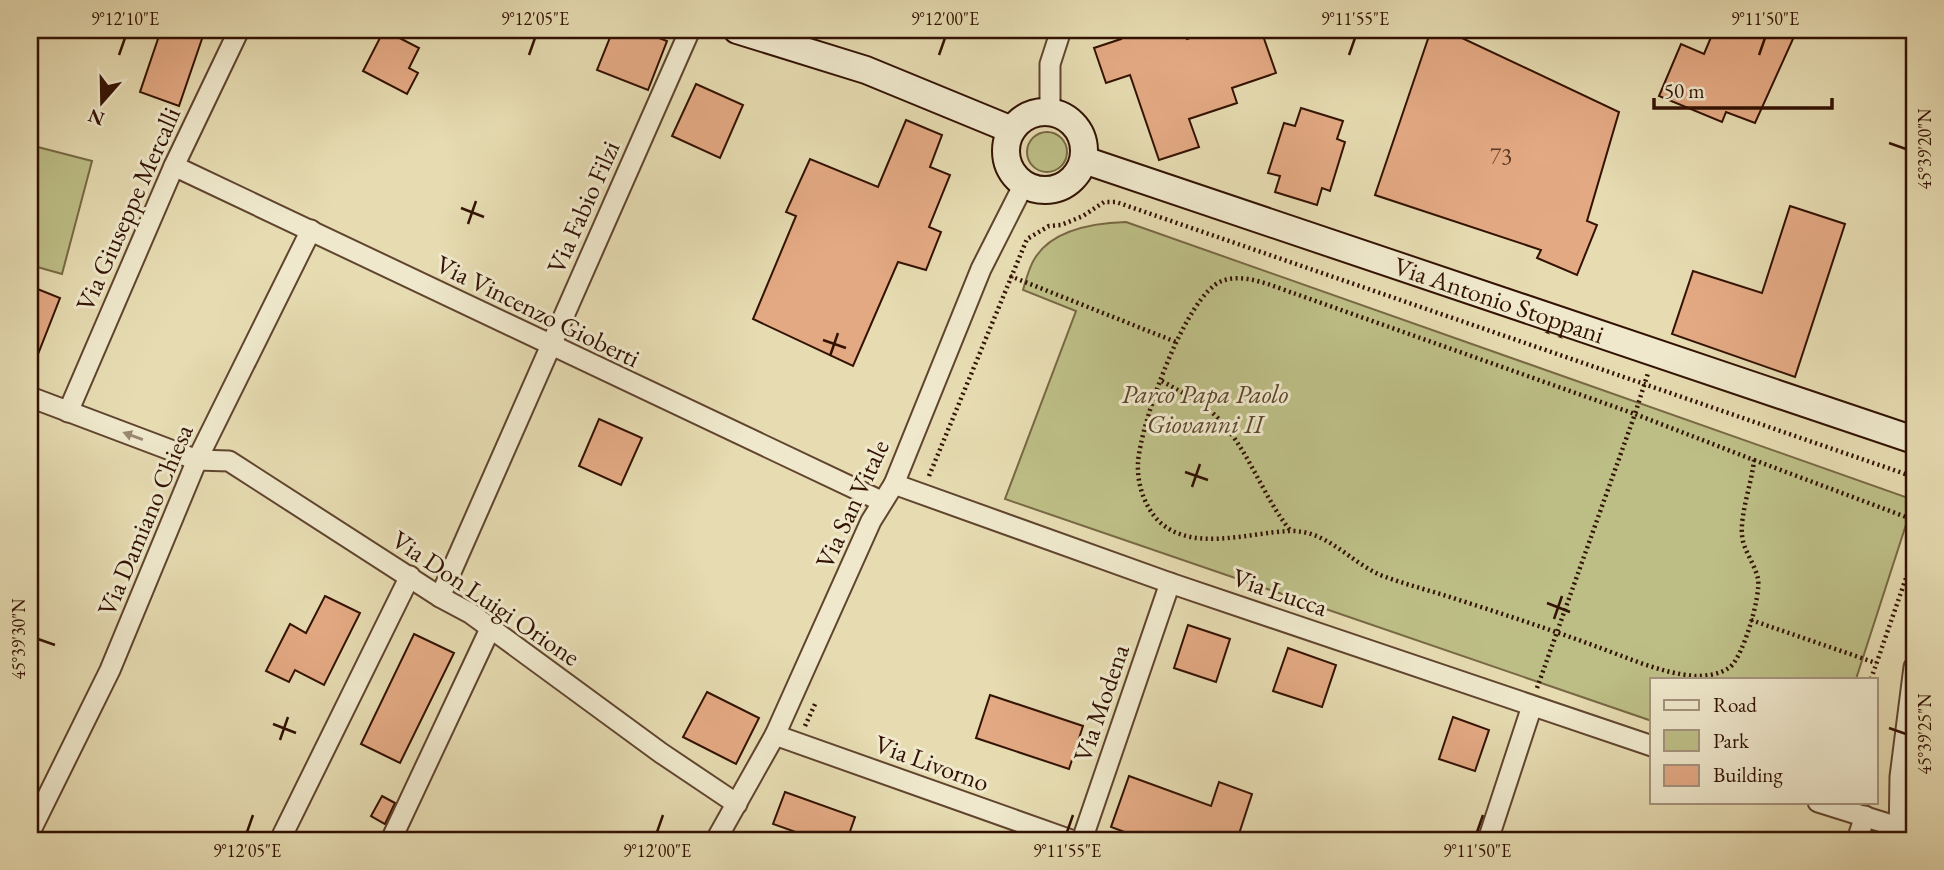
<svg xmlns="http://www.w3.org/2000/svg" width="1944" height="870" font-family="'EB Garamond',serif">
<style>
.green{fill:#bdbe86;stroke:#786844;stroke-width:2}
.building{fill:#e3a983;stroke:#331203;stroke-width:2}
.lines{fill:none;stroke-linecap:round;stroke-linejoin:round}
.street-casing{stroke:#60442e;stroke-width:23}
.secondary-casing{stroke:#331203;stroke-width:30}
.path{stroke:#331203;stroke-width:4.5;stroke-dasharray:2 3.5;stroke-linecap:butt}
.street{stroke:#efe8cc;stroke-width:19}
.secondary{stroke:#efe8cc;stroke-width:26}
.oneway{fill:#9a8872}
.ticks{fill:none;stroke:#331203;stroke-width:2.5}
.labels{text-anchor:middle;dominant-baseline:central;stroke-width:6;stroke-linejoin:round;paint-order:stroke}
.number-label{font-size:23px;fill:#5f3823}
.street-label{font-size:26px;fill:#331203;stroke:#efe8cc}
.park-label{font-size:26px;font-style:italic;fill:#5c462a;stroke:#efe8cc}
.neatline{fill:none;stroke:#331203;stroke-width:2.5}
.ticks-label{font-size:18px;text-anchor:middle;fill:#331203}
</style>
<rect width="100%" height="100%" fill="#e6dbb1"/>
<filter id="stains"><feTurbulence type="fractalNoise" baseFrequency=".00286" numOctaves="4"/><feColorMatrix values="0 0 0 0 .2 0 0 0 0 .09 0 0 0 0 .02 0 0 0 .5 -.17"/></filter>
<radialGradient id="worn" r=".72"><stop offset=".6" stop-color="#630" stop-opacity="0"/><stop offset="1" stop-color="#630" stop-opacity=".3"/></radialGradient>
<g class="green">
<circle cx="1047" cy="152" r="20"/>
<path d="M30 145 92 161 62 274 30 265Z"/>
<path d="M1126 222 1914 500 1856 679H1652V721L1005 499 1076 311 1023 290C1026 280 1029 267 1035 258 1053 229 1095 223 1126 222Z"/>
</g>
<g class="building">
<path d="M161 30H205L179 106 140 92Z"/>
<path d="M384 30 419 48 409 68 418 73 407 94 363 71Z"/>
<path d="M613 30H638L667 41 648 90 597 70Z"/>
<path d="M1118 30H1184L1187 39 1216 30H1261L1276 73 1232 88 1237 103 1189 119 1199 147 1159 160 1130 75 1106 83 1094 48 1121 39Z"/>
<path d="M1431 30H1445L1619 112 1587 221 1597 225 1577 275 1537 258 1541 250 1375 195Z"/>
<path d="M1714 30H1797L1755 123 1726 112 1722 122 1659 96 1681 44 1704 54Z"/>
<path d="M696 84 743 105 720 158 672 136Z"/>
<path d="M1301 108 1343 121 1337 139 1345 142 1330 191 1322 188 1317 205 1275 192 1280 176 1268 173 1284 123 1295 126Z"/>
<path d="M906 120 942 135 930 167 950 175 929 227 941 232 926 270 898 262 853 366 753 319 796 216 786 212 810 159 878 187Z"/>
<path d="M1790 206 1845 224 1795 377 1672 334 1693 271 1762 293Z"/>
<path d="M30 286 60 298 31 372H30Z"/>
<path d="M599 419 642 438 621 485 579 466Z"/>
<path d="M325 596 360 613 324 685 295 670 289 682 266 671 290 624 306 633Z"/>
<path d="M1188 625 1230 639 1216 682 1174 668Z"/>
<path d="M414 634 454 653 400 763 361 744Z"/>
<path d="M1288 648 1336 665 1322 707 1273 691Z"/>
<path d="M707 692 759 718 736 764 683 737Z"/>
<path d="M990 695 1083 726 1069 769 976 738Z"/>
<path d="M1453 717 1489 730 1475 771 1439 759Z"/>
<path d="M1129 776 1211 806 1219 782 1252 794 1237 840H1146L1111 827Z"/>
<path d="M785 792 855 817 847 840H818L773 824Z"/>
<path d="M382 796 395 803 385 824 371 816Z"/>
</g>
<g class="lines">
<defs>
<g id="street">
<path d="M1050 112V64L1061 30"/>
<path d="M174 166 881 501"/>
<path d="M30 397 197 460 229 461 440 597 470 613 661 753 737 804"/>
<path d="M68 412 174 166 239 30"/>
<path d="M894 484 1170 583 1652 746"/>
<path d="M440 597 690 30"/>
<path d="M775 735 1071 840"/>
<path d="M1818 802 1898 827"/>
<path d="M30 832 110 670 197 460 311 230"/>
<path d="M280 840 410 576"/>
<path d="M391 840 490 629"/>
<path d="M716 840 775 735 871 521 894 484 981 269 1024 184"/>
<path d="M1082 840 1170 583"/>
<path d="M1488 840 1532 706"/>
<path d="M1857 840 1865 816"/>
<path d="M1899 840 1900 777 1914 667"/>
</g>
<g id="secondary">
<path d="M737 30 866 70 1012 130"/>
<circle cx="1045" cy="151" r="39"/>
<path id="s1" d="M1084 160 1914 440"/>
</g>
</defs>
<use href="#street" class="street-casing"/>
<use href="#secondary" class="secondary-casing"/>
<g class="path">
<path d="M1010 276 1176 342"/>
<path d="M1162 381C1176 389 1191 397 1204 406 1245 436 1259 492 1290 530"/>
<path d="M1754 460 1914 520"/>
<path d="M929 476 1027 239 1049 226 1061 225 1083 216 1104 202H1116L1914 477"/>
<path d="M1906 580H1914"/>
<path d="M1751 620 1876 663"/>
<path d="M1871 679 1914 555"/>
<path d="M1537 688 1635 414 1754 460C1752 482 1740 514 1742 535 1743 550 1755 564 1758 579 1761 596 1743 657 1730 667 1721 674 1707 676 1696 676 1663 674 1626 657 1595 646 1549 629 1503 614 1456 599 1432 591 1407 585 1383 576 1350 563 1328 530 1290 531 1249 532 1187 555 1155 517 1143 502 1137 482 1138 463 1140 425 1186 294 1222 281 1245 272 1274 287 1296 294L1635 414 1648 373"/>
<path d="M805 726 816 702"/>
</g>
<use href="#street" class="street"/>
<use href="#secondary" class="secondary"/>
</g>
<defs><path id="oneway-solid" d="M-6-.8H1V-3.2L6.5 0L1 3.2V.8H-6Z" transform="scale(1.75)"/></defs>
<use class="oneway" href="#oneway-solid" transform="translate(133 436) rotate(-160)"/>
<path class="ticks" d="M119 55 125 38M529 55 535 38M939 55 945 38M1349 55 1355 38M1759 55 1765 38M1889 143 1906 149M461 208 484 217M468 224 476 201M823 340 846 348M830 356 838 333M1185 472 1208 480M1192 487 1200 464M1547 603 1570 612M1554 619 1562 596M38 639 55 645M273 724 296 733M1889 728 1906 734M280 740 288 717M247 832 253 815M657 832 663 815M1067 832 1073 815M1477 832 1483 815"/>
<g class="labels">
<g class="number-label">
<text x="1501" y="156">73</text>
</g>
<g class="street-label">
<text transform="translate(583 207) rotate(-66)">Via Fabio Filzi</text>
<text transform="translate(128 209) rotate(-66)">Via Giuseppe Mercalli</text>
<text stroke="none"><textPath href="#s1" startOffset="438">Via Antonio Stoppani</textPath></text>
<text transform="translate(538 311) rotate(26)">Via Vincenzo Gioberti</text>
<text transform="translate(852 504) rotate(-65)">Via San Vitale</text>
<text transform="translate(145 520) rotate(-67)">Via Damiano Chiesa</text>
<text transform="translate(1280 592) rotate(19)">Via Lucca</text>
<text transform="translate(486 598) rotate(34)">Via Don Luigi Orione</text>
<text transform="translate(1101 703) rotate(-71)">Via Modena</text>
<text transform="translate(932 763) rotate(20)">Via Livorno</text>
</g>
<g class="park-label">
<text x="1205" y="394">Parco Papa Paolo<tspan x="1205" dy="30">Giovanni II</tspan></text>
</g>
</g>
<rect width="1944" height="870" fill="none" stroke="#e6dbb1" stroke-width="77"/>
<rect x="1650" y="678" width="228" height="126" fill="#efe8cc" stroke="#a4927c" stroke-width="2"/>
<rect x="1664" y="700" width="35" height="10" fill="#efe8cc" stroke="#a4927c" stroke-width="2"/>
<text x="1713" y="712" font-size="21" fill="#331203">Road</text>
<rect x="1664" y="730" width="35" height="21" fill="#bdbe86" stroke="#a4927c" stroke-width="2"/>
<text x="1713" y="748" font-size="21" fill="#331203">Park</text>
<rect x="1664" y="765" width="35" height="21" fill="#e3a983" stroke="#a4927c" stroke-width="2"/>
<text x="1713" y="782" font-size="21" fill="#331203">Building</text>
<g transform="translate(102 102) rotate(200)" stroke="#efe8cc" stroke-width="5" paint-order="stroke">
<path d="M0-5L12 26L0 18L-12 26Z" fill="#331203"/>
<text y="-10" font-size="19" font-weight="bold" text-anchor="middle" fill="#331203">N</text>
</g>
<path d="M1654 98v10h178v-10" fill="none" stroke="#331203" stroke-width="3.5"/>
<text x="1664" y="98" font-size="21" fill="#331203" stroke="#efe8cc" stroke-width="5" paint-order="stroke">50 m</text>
<rect x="38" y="38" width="1868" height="794" class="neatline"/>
<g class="ticks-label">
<text x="125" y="25">9°12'10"E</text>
<text x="535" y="25">9°12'05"E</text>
<text x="945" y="25">9°12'00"E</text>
<text x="1355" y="25">9°11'55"E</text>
<text x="1765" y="25">9°11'50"E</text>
<text transform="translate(1925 149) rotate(-90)" y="6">45°39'20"N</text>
<text transform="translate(19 639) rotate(-90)" y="6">45°39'30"N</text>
<text transform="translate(1925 734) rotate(-90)" y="6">45°39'25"N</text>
<text x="247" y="857">9°12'05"E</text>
<text x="657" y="857">9°12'00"E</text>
<text x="1067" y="857">9°11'55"E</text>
<text x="1477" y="857">9°11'50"E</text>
</g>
<rect width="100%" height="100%" filter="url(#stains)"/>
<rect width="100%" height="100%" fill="url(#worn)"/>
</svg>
